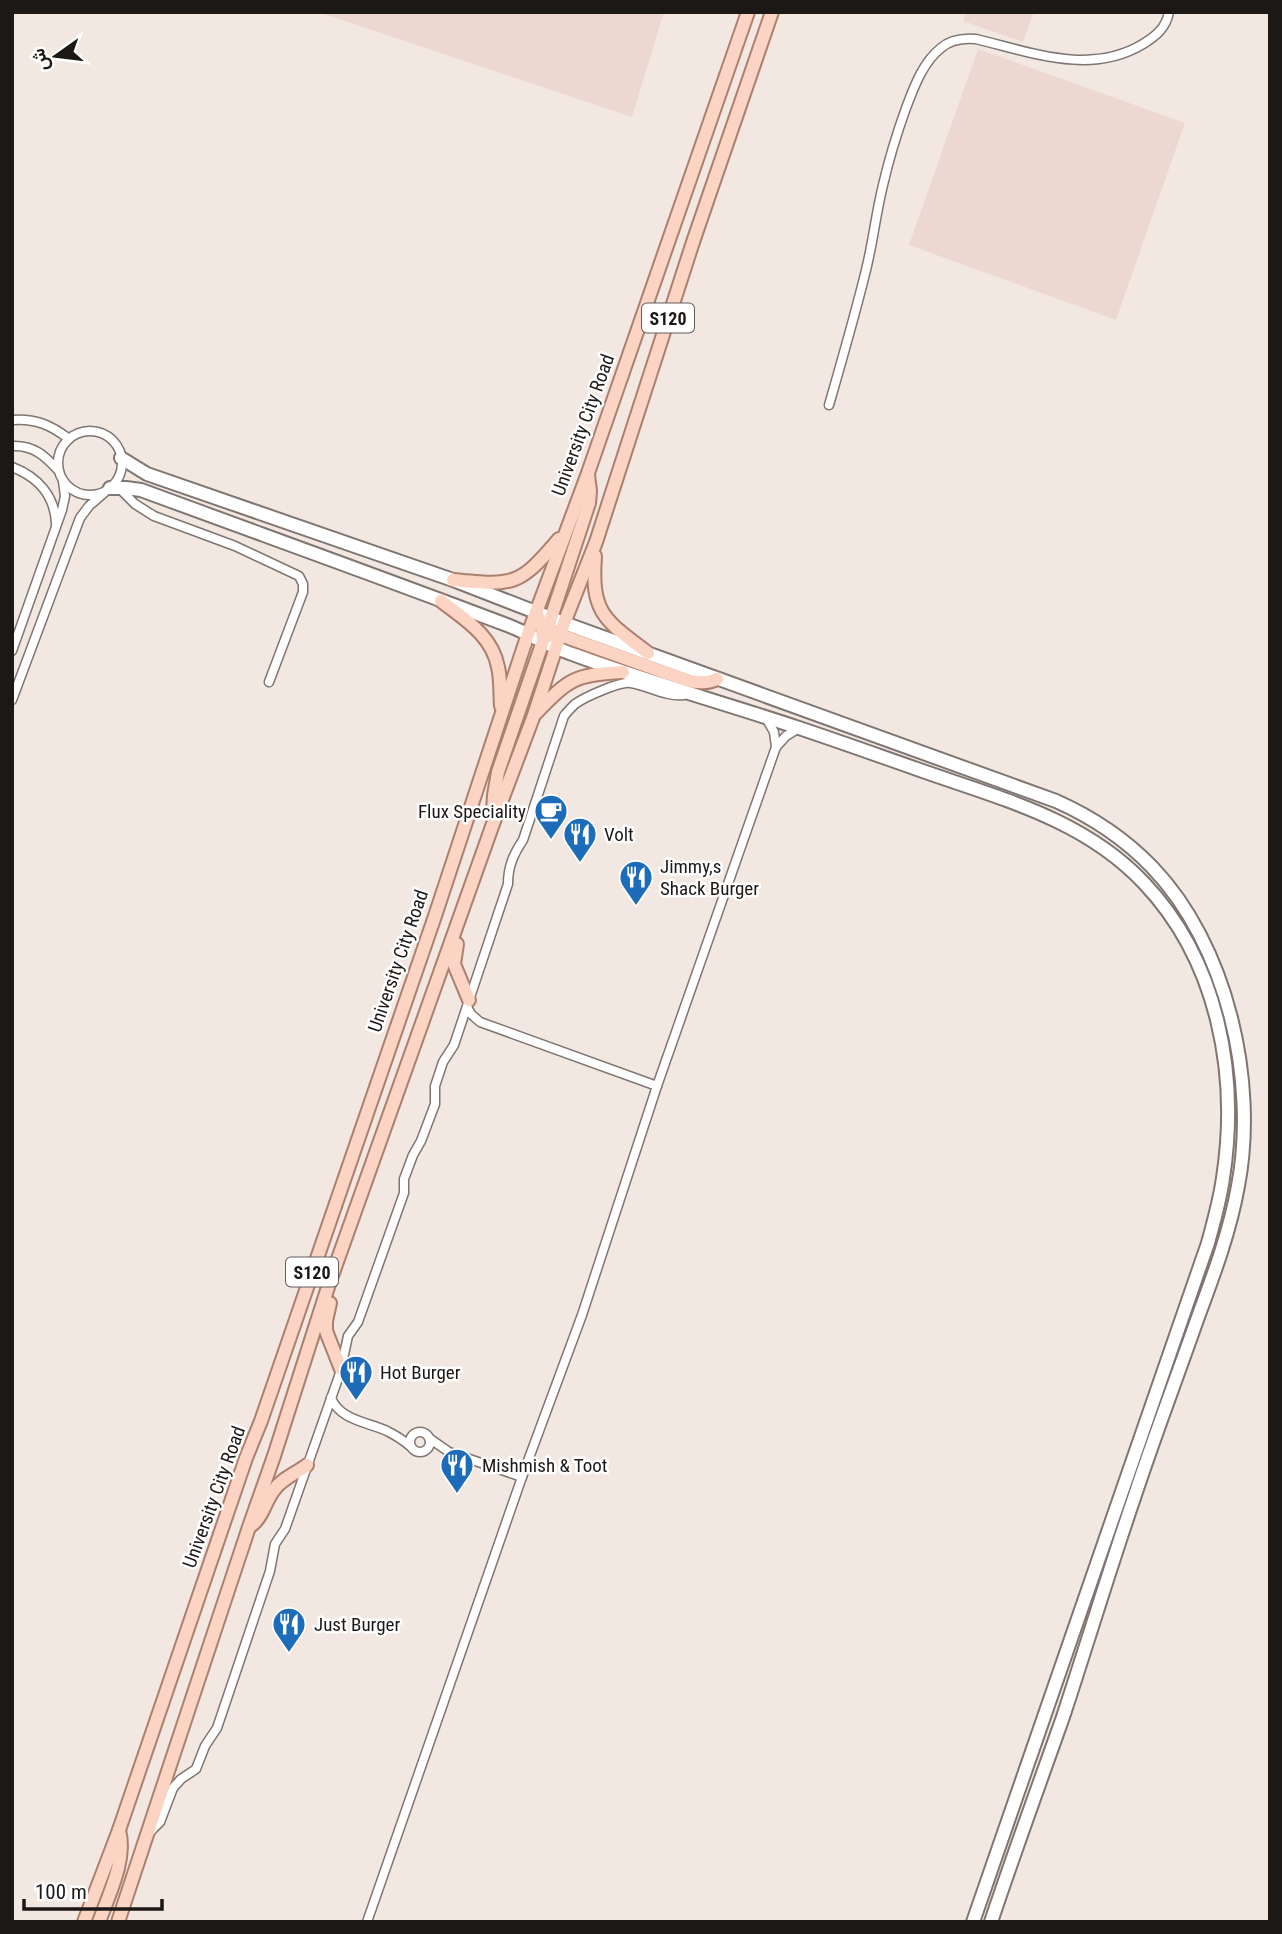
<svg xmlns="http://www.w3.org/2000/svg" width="1282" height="1934" font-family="'Roboto Condensed',Vazirmatn,sans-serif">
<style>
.built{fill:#ecd8d1}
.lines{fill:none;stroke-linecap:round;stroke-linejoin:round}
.minor-casing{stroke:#7f7571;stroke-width:11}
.secondary-casing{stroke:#7f7571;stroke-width:16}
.primary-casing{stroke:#ac7f6e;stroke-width:16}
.minor{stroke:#fff;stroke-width:8}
.secondary{stroke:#fff;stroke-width:12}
.primary{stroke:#fbd4c4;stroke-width:12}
.labels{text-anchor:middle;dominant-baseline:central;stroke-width:5;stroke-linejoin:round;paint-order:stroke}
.shield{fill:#fff;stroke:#605d5c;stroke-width:2}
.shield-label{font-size:18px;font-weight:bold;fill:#1c1816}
.street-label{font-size:19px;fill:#1c1816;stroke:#fff}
.poi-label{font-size:19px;fill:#1c1816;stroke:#fff;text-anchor:start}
</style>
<rect width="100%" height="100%" fill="#f3e7e2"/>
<g class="built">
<path d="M318 12H664L632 117Z"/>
<path d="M966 12H1034L1023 42 963 21Z"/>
<path d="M978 49 1185 123 1116 320 909 245Z"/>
</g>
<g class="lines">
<defs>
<g id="minor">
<path d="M829 405C842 360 855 315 866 270 873 242 876 213 883 185 889 159 897 133 906 108 914 87 923 62 941 48 951 39 963 38 976 39 1031 52 1090 76 1143 44 1156 36 1166 28 1169 12"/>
<path d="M12 420C35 418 51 425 69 439"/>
<circle cx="90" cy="463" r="32"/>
<path d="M12 446C34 445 45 456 59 471"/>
<path d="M12 467C38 477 55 496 56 524"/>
<path d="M118 487 135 504 154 516 235 546 299 576 303 584V592L269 682"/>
<path d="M12 651 62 510 65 496 63 481"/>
<path d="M12 700 80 518 89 506 105 492"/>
<path d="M766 718 774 732 776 747"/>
<path d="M467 1007 471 1014 480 1022 657 1086"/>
<path d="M331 1398C340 1420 367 1422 387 1431 395 1435 403 1440 410 1446"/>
<circle cx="420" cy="1442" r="10"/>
<path d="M429 1438 449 1452 522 1477"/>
<path d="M149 1833 160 1822 173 1788 181 1779 196 1769 205 1746 217 1728 270 1571 275 1544 285 1529 340 1373 348 1336 358 1322 404 1193V1179L413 1155 421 1141 435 1104V1086L443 1062 454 1045 508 884C508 867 513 855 523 840L564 716C567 712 571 708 575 704 585 697 620 681 631 683 649 686 665 697 684 695"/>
<path d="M367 1922 522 1477 582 1315 657 1086 776 747 786 736 799 728"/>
</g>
<g id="secondary">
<path d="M121 458 147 474 453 580 564 623 1056 801C1092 817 1124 838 1152 867 1227 945 1258 1081 1238 1186 1230 1231 1214 1274 1198 1317 1177 1377 1154 1437 1134 1498 1109 1571 1087 1644 1063 1717 1039 1785 1014 1853 991 1922"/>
<path d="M110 488H126L141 490C263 535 386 579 507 625 530 634 551 647 575 655 648 682 724 703 799 728 838 741 877 755 917 769 998 798 1083 818 1144 883 1218 961 1239 1074 1223 1178 1220 1200 1214 1221 1208 1243L973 1922"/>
</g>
<g id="primary">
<path d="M595 556C591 614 604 619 648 653"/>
<path d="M453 580C514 586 519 586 559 539"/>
<path d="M441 601C464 619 492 635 498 667 501 679 500 693 501 706"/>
<path d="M555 633 686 680C697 683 707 684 717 679"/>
<path d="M550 636V621L589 503 590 491 588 475"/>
<path d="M536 713C570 678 574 675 623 672"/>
<path d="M493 812 494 795 498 772 543 641 542 626 536 612"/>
<path d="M457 944 454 964 469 1000"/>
<path d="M330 1303 326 1321V1331L341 1369"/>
<path d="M252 1525C264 1515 265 1501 274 1490 281 1479 297 1473 307 1465"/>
<path d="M84 1922 119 1830 246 1458 261 1421 435 916 528 634 588 473 748 12"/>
<path d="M99 1922C109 1894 127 1859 119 1830"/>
<path d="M118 1922 249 1527 274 1456 328 1287 494 821 534 715 564 623 596 542 693 242 772 12"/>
</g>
</defs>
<use href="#minor" class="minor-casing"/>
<use href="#secondary" class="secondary-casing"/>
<use href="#primary" class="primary-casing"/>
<use href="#minor" class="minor"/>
<use href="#secondary" class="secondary"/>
<use href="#primary" class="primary"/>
</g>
<defs>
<symbol id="cafe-pin" viewBox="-11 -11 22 30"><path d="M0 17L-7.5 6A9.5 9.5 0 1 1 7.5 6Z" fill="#1c6cba" stroke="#fff"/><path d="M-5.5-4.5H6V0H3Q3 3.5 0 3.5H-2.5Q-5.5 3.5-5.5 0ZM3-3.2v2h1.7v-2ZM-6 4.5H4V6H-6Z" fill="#fff"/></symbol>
<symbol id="restaurant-pin" viewBox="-11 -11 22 30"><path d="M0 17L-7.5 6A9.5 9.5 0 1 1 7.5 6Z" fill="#1c6cba" stroke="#fff"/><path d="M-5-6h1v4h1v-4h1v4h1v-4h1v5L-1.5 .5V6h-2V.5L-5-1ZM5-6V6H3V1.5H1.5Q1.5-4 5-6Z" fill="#fff"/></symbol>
</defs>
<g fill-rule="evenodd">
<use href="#cafe-pin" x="532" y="792" width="38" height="52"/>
<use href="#restaurant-pin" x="561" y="815" width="38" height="52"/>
<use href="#restaurant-pin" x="617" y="858" width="38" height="52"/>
<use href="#restaurant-pin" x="337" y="1353" width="38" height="52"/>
<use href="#restaurant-pin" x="438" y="1446" width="38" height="52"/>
<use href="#restaurant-pin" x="270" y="1605" width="38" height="52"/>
</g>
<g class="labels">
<g class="shield">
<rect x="642" y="303.5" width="52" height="29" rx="5"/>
<rect x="286" y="1257.5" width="52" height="29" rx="5"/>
</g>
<g class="shield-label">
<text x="668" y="318">S120</text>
<text x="312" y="1272">S120</text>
</g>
<g class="street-label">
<text transform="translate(583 425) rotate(-70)">University City Road</text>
<text transform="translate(398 961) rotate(-71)">University City Road</text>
<text transform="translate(214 1497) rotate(-70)">University City Road</text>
</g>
<g class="poi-label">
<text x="526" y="811" text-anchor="end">Flux Speciality</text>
<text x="604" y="834">Volt</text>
<text x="660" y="866">Jimmy,s<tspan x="660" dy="22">Shack Burger</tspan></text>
<text x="380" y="1372">Hot Burger</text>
<text x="482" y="1465">Mishmish &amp; Toot</text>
<text x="314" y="1624">Just Burger</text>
</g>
</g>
<rect width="1282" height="1934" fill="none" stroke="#1c1816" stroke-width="28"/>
<g transform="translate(56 56) rotate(256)" stroke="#ffffff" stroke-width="5" paint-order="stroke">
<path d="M0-5L12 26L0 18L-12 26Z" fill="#1c1816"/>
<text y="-10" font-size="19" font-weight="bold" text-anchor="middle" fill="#1c1816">ش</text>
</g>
<path d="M24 1899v10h138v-10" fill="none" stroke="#1c1816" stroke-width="3.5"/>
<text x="35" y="1899" font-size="21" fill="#1c1816" stroke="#ffffff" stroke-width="5" paint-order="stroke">100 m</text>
</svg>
